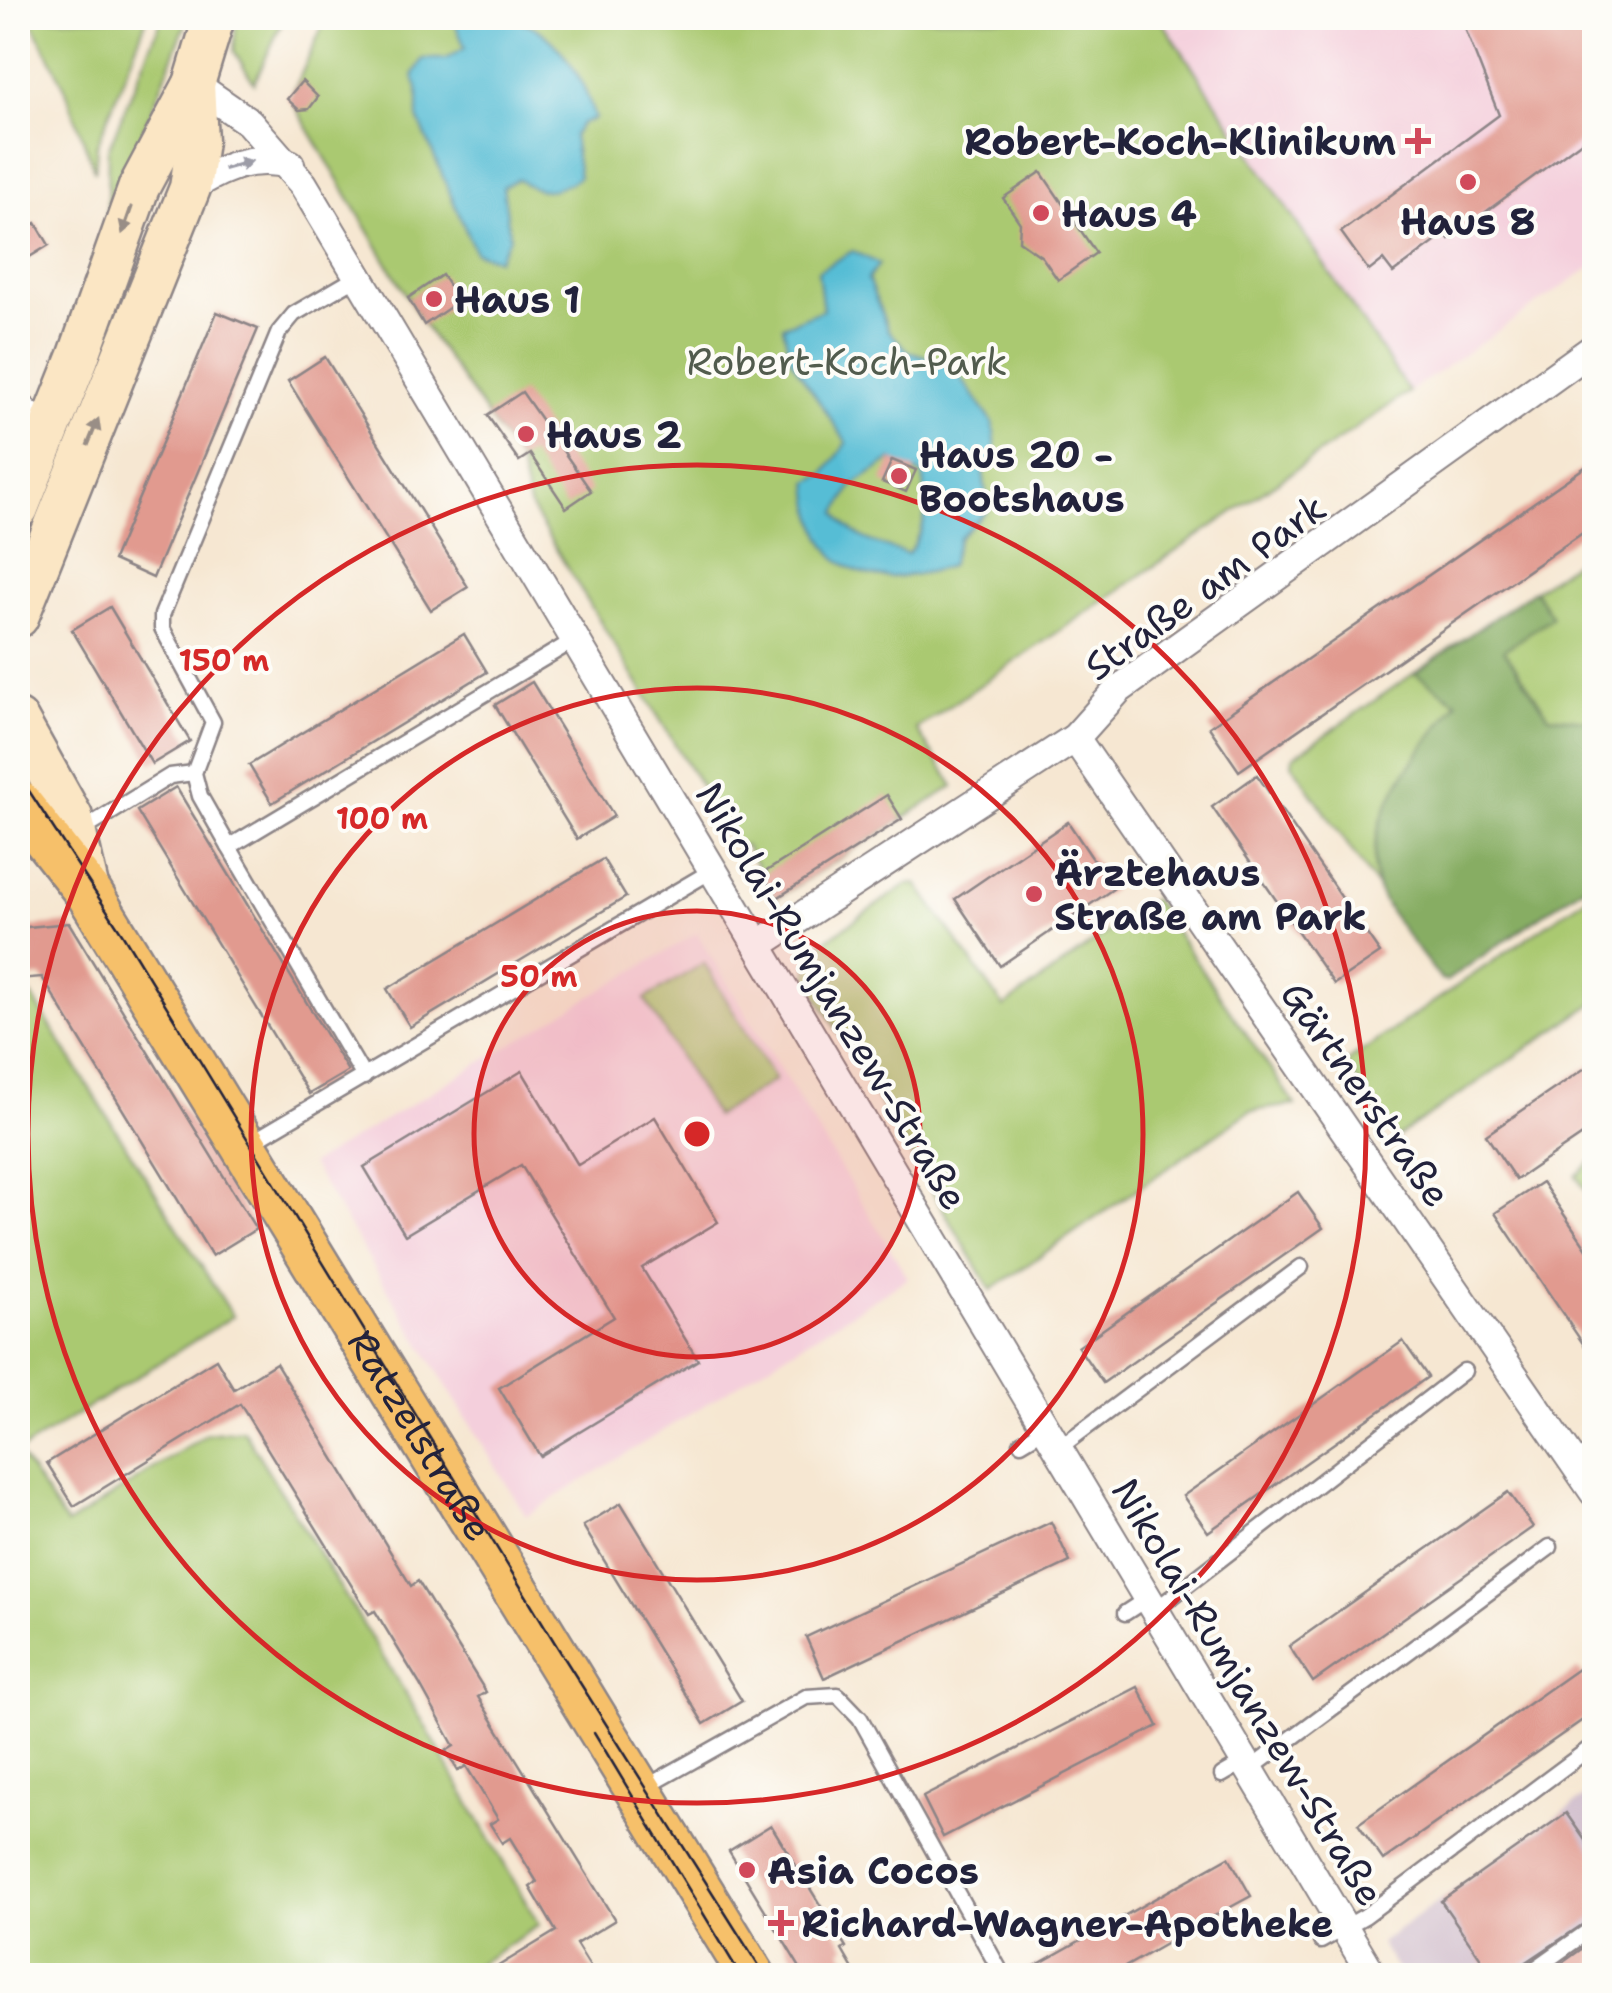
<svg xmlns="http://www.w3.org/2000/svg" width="1612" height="1993" font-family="'Shantell Sans',sans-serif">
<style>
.built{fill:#f4cfdc}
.industrial{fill:#d0bdcc}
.green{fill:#aac971;stroke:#667656;stroke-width:2.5}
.forest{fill:#87ad63;stroke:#54684f;stroke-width:2.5}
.water{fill:#57bdd5;stroke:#3c7088;stroke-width:2.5;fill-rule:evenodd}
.building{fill:#e19a8f}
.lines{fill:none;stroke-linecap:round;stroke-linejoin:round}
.service-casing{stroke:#8c8486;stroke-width:19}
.minor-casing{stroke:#8c8486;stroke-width:32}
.secondary-casing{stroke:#8c8486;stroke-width:45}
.primary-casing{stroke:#8c8486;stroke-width:50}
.service{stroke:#fff;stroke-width:14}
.minor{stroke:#fff;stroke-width:28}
.secondary{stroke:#fbe6c4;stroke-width:40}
.primary{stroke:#f6c06b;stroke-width:45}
.tram{stroke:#22223b;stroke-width:2.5}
.oneway{fill:#9c9ca7}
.oneway2{fill:#998e86}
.ring{fill:none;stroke:#d62828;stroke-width:5}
.poi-dot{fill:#d1495b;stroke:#fdfcf7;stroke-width:4}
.labels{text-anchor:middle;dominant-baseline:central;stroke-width:8;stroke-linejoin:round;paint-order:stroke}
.poi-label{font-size:38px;font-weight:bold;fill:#22223b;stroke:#fdfcf7;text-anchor:start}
.park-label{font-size:38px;fill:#525c4e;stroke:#fdfcf7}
.street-label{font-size:38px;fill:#22223b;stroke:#fdfcf7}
.centre{fill:#d62828;stroke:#fdfcf7;stroke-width:5}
.ring-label{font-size:30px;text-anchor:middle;font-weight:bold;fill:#d62828;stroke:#fdfcf7;stroke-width:8;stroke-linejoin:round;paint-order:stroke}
</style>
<rect width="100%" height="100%" fill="#fdfcf7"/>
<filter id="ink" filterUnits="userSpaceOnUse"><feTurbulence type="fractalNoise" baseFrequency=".01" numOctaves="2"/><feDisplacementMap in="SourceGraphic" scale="20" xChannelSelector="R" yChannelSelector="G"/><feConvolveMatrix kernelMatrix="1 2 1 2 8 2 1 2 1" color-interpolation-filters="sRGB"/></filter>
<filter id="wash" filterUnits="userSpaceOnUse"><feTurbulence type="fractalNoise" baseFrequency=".0048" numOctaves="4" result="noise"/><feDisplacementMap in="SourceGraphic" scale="40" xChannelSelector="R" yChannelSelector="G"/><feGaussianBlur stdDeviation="2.25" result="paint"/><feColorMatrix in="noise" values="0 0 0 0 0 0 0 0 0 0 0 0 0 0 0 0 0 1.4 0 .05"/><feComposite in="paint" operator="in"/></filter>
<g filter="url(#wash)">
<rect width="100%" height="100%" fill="#f6e7d2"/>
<g class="built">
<path d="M1160 18H1594V265L1409 392Z"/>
<path d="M697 933 908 1278 526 1516 311 1164Z"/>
</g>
<path class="industrial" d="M1594 1790V1975H1400L1380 1943Z"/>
<g class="green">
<path d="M30 18H147L97 145 95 172 64 86Z"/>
<path d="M162 18H188L107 225 108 150Z"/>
<path d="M236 18H284L254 83 234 51Z"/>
<path d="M326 18H1160L1409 392 916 729 954 786 777 898 745 846 736 844 529 505 519 461 424 325 293 103 292 95Z"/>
<path d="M1594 549V879L1446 981 1441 980 1292 764 1293 757Z"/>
<path d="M917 884 1004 1007 1153 899 1295 1105 1250 1111 991 1290 806 978 813 949 906 885Z"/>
<path d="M1594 892V1003L1396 1138 1347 1067 1349 1060Z"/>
<path d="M704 963 775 1080 715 1116 645 999Z"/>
<path d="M31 995 233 1316 18 1452 67 1525 207 1434 243 1430 420 1717 539 1925 461 1975H18V996Z"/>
<path d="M1594 1160V1202L1576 1176Z"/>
</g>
<path class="forest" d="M1534 590 1552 617 1504 650 1549 716 1594 721V879L1446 981 1441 980C1425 957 1383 910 1377 885 1360 815 1420 754 1457 702L1415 673Z"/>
<g class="water">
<path d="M453 18C470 17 491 15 508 18 555 25 584 78 595 119L581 124 573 136 579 177C555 193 541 195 517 179L503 187 510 236 498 259 475 252 418 118V88L413 76 423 59H446L465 48Z"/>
<path d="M853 251 879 264 868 279 888 330 908 351 952 365 993 423 997 458 983 471 988 510 959 538 950 566C868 592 815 575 809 482L825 473 847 443 790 358 783 326 823 310 818 271ZM891 460 923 475C928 507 928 526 908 554 883 546 849 538 837 513L852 486Z"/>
</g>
<g id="blocks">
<g class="building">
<path d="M1461 18H1578L1594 60V132L1449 239 1446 234 1393 273 1383 260 1369 271 1341 232 1499 115Z"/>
<path d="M302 81 318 97 309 109 299 110 287 99Z"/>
<path d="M1041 172 1096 253 1058 280 1042 257 1019 241 1020 223 1003 198Z"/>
<path d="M36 223 49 245 18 264V234Z"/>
<path d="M442 275 459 301 424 325 408 298Z"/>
<path d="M217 312 258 329 153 578 113 560Z"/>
<path d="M325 357 468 587 431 610 288 381Z"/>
<path d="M522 392 591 491 566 508 530 454 519 461 487 415Z"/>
<path d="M892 460 916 470 906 492 882 482Z"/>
<path d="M1594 461V525L1239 771 1209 727Z"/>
<path d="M110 607 190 741 152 764 72 630Z"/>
<path d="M464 634 487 672 272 803 249 765Z"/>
<path d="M532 682 614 816 577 839 495 705Z"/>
<path d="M1257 775 1380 953 1334 984 1212 807Z"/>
<path d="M176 787 348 1071 309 1094 137 811Z"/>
<path d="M887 795 902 819 777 898 762 874Z"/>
<path d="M1068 822 1113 889 1000 966 955 899Z"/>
<path d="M603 859 626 897 410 1027 387 989Z"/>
<path d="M69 923 256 1229 212 1256 42 977 18 979V928Z"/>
<path d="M1594 1062V1127L1516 1180 1486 1135Z"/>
<path d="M522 1071 578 1165 655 1117 718 1222 642 1268 698 1360 540 1456 499 1388 614 1317 521 1165 405 1235 364 1167Z"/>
<path d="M1542 1182 1594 1259V1360L1495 1213Z"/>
<path d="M1298 1192 1323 1228 1103 1383 1078 1347Z"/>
<path d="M1403 1341 1428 1377 1208 1532 1183 1496Z"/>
<path d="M216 1359 234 1389 276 1363 411 1586 418 1581 452 1637 486 1692 478 1697 615 1920 576 1944 596 1976H482L556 1931 530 1887 537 1882 510 1838 502 1843 490 1824 498 1819 482 1792 466 1766 458 1771 446 1751 454 1746 419 1683 375 1611 369 1614 240 1404 74 1506 47 1463Z"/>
<path d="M1508 1492 1533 1527 1313 1682 1289 1646Z"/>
<path d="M621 1503 742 1701 704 1724 583 1526Z"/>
<path d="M1051 1522 1070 1562 824 1678 806 1637Z"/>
<path d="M1578 1669 1594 1693V1712L1383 1860 1358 1824Z"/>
<path d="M1138 1687 1158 1726 943 1837 923 1797Z"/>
<path d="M1566 1813 1594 1853V1917L1519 1967 1515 1976H1493L1441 1901Z"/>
<path d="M771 1825 846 1947 842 1950 857 1976H805L729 1851Z"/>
<path d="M1229 1857 1251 1896 1216 1915 1109 1976H1017Z"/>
<path d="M1594 1940V1976H1544Z"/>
</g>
</g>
</g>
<g filter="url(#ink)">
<use href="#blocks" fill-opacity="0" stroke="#8c8486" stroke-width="2.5"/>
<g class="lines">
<defs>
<g id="service">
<path d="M359 276 294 314 279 332 162 615V628L213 722 194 773 200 796 229 847 576 639"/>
<path d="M81 831 170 776 194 773"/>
<path d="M229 847 364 1077"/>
<path d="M250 1143 713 870"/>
<path d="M1021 1443 1046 1428"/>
<path d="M1059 1448 1301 1267"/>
<path d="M1155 1610 1464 1371"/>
<path d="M1125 1613 1148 1598"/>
<path d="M1250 1769 1550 1547"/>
<path d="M1222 1775 1246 1761"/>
<path d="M646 1787 806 1697 838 1695 860 1718 1003 1976"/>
<path d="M1321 1941 1365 1916 1594 1745"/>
<path d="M1525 1976 1594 1927"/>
</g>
<g id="minor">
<path d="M194 84 249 122 303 184 1373 1976"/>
<path d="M190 188C224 167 250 155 290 164"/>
<path d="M18 406 48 433"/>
<path d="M1075 738 1594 1492"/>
<path d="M758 945 1075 738 1118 690 1594 348"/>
</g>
<g id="secondary">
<path d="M18 508 78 358 139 187 194 84 214 18"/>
<path d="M18 617 190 188 197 141 194 84"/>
<path d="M18 720 72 817 90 895"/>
</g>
<g id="primary">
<path id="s1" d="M18 803 90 895 752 1976"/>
</g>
</defs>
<use href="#service" class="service-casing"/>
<use href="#minor" class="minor-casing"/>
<use href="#secondary" class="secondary-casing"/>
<use href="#primary" class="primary-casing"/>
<use href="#service" class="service"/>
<use href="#minor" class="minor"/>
<use href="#secondary" class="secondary"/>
<use href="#primary" class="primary"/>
<g class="tram">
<path d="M18 774 123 935 558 1648 765 1976"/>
<path d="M594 1732 741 1976"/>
</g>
</g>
<defs><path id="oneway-solid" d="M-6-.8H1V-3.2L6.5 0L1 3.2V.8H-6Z" transform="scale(2.5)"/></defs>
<use class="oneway" href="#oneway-solid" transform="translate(238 165) rotate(-16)"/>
<g class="oneway2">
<use href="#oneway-solid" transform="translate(127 220) rotate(109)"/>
<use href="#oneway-solid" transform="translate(93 432) rotate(-68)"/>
</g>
</g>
<circle cx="697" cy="1134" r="223" fill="#d62828" fill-opacity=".12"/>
<g class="ring">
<circle cx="697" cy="1134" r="223"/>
<circle cx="697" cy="1134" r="446"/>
<circle cx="697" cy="1134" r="669"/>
</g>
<g class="poi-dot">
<path d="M1413 126h10v10h10v10h-10v10h-10v-10h-10v-10h10z"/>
<circle cx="1468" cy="182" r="10"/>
<circle cx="1041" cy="213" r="10"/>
<circle cx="434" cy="299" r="10"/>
<circle cx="526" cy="434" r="10"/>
<circle cx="899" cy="476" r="10"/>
<circle cx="1034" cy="894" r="10"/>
<circle cx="747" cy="1870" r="10"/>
<path d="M776 1908h10v10h10v10h-10v10h-10v-10h-10v-10h10z"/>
</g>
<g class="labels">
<g class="poi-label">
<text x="1396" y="141" text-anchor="end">Robert-Koch-Klinikum</text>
<text x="1061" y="213">Haus 4</text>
<text x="1468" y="221" text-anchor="middle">Haus 8</text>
<text x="454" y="299">Haus 1</text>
<text x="546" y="434">Haus 2</text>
<text x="919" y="454">Haus 20 -<tspan x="919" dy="44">Bootshaus</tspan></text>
<text x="1054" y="872">Ärztehaus<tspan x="1054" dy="44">Straße am Park</tspan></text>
<text x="767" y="1870">Asia Cocos</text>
<text x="801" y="1923">Richard-Wagner-Apotheke</text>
</g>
<g class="park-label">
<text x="847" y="361">Robert-Koch-Park</text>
</g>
<g class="street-label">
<text transform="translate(1205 587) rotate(-36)">Straße am Park</text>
<text transform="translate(832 996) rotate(59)">Nikolai-Rumjanzew-Straße</text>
<text transform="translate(1366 1094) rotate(55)">Gärtnerstraße</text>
<text stroke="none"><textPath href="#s1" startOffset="750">Ratzelstraße</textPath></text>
<text transform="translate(1248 1692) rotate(59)">Nikolai-Rumjanzew-Straße</text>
</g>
</g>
<circle cx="697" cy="1134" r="15" class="centre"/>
<g class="ring-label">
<text x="224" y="671">150 m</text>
<text x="382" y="829">100 m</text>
<text x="539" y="987">50 m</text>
</g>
<rect width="1612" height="1993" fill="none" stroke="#fdfcf7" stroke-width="60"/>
</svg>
